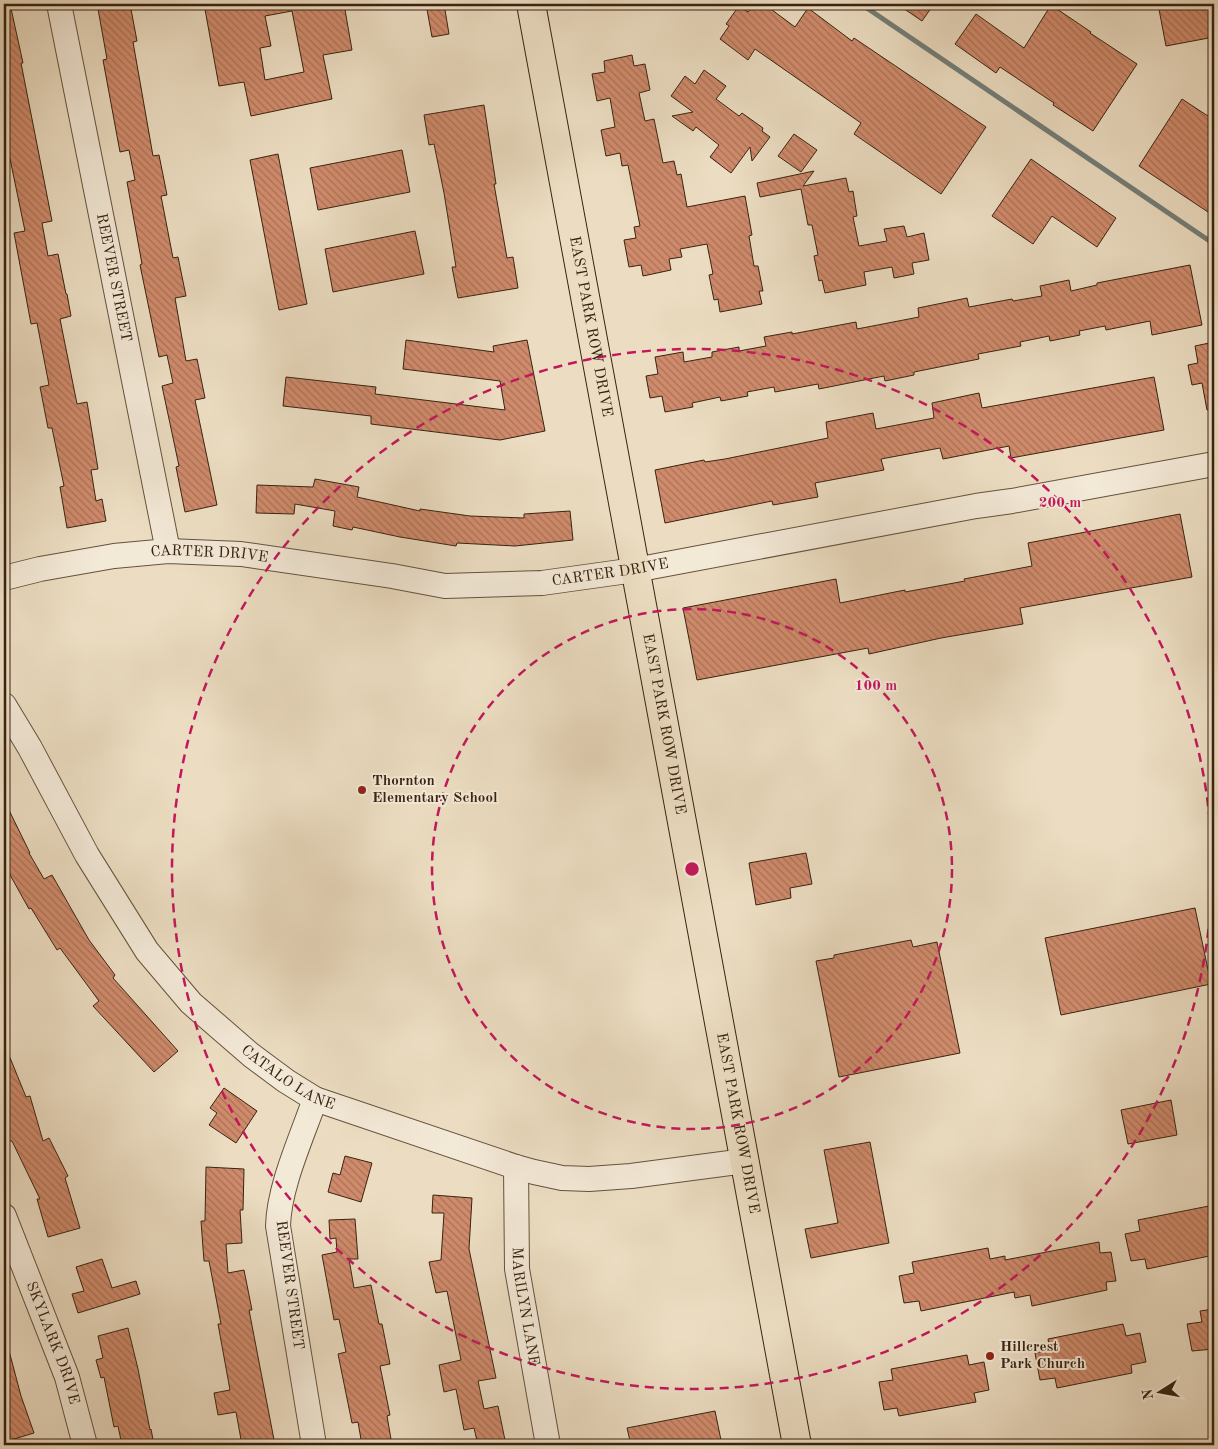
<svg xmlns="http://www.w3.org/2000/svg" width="1218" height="1449" font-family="'Old Standard TT',serif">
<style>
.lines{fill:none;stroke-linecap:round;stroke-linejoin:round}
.stream{stroke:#747e78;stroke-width:5}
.building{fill:url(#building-back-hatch);stroke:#382311;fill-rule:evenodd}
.minor-casing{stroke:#65523d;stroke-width:26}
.major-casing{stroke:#382311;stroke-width:30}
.minor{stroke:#f3e9d7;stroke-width:24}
.major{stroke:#ecddc2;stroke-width:28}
.ring{fill:none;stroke:#c2185b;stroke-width:2.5;stroke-dasharray:9 6}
.poi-dot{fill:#8f2418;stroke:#f3e9d7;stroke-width:2}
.labels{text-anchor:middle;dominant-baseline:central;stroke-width:4;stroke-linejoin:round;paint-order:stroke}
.street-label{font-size:15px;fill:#382311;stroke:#f3e9d7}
.poi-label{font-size:15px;font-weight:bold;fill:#382311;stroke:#f3e9d7;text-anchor:start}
.centre{fill:#c2185b;stroke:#f3e9d7;stroke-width:2.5}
.ring-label{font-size:15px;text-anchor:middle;font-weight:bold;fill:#c2185b;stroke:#f3e9d7;stroke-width:4;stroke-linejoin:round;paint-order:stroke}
</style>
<defs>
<pattern id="building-back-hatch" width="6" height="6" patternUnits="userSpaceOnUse" patternTransform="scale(1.25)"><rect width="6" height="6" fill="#d08b6c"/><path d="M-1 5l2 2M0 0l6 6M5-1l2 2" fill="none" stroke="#aa7157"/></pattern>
</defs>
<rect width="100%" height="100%" fill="#ecddc2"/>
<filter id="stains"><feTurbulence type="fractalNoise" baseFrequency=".004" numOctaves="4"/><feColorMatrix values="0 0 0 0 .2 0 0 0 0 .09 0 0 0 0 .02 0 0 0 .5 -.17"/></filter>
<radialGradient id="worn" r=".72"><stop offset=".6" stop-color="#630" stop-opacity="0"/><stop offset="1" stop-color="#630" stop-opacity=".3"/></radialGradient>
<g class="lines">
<path class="stream" d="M861 4 1214 244"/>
</g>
<g class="building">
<path d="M4 4H10L23 63H21L52 221 42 223 48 256 58 254 66 294H67L71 316 60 319 77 404 87 402 98 469 91 470 96 501 102 499 106 521 67 528 60 487 64 486 52 428H48L40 387 49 385 37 323 31 324 14 233 25 231 4 130Z"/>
<path d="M127 4H130L137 41 133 42 153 156 159 155 167 195 161 196 173 258 178 257 186 296 175 298 186 361 197 359 205 398 195 400 217 505 185 512 176 467 179 466 162 386 173 383 167 355 159 357 140 265 142 264 127 182 135 180 129 150 120 152 103 60 107 59 98 9Z"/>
<path d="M204 4H344L352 50 323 55 332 99 251 116 244 82 219 86ZM292 11 304 72 265 80 260 48 271 46 265 16Z"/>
<path d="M426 4H444L449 34 432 37Z"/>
<path d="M754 4H764L795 27 808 8 852 41 854 38 986 127 941 194 854 134 861 123 755 49 748 60 720 39 729 26 726 24 739 6 748 12Z"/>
<path d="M897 4H934L922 21Z"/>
<path d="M1158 4H1214V37L1166 46Z"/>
<path d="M1051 5 1091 32 1090 33 1137 64 1093 131 1053 105 1054 103 1000 67 996 73 955 44 976 14 1024 48Z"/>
<path d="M632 55 634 66 645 64 650 90 639 93 645 121 654 119 663 163 674 161 677 175 681 174 687 207 745 196 752 235 749 236 754 266H758L763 291H759L762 304 720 312 718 299 714 300 709 275 713 274 707 244 680 249 682 257 669 259 671 270 643 276 641 265 629 267 624 240 636 238 634 227 640 226 628 165 622 166 620 153 606 156 601 130 615 127 610 98 597 101 592 74 605 72 604 61Z"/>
<path d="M704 70 726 86 716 99 739 116 742 113 763 128 762 131 770 137 752 161 750 147 731 173 710 157 719 145 696 127 693 131 672 116 693 112 671 96 685 76 695 84Z"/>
<path d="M1182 99 1214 120V216L1139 166Z"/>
<path d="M484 105 496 184H494L507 258 513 257 518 288 458 298 452 267H456L444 193 434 144 429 145 424 115Z"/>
<path d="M794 134 817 150 801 172 778 156Z"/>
<path d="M402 150 410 192 318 210 310 168Z"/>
<path d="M278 154 307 304 279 310 250 160Z"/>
<path d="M1031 159 1116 218 1097 247 1052 216 1033 244 992 216Z"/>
<path d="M814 171 803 186 846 178 849 192 853 191 857 216 853 217 859 246 887 241 884 229 904 226 907 237 924 233 929 260 912 263 914 274 894 278 892 267 864 272 866 285 825 293 822 280 819 281 814 256 818 255 812 225H808L801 189 760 197 757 183Z"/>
<path d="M415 231 424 274 333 292 325 249Z"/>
<path d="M1190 265 1202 325 1152 335 1150 321 1106 330 1105 326 1079 331 1080 335 1050 341 1049 336 1020 342 1021 346 978 354 979 359 914 372V375L885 381 884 376 819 389 818 384 775 392 774 387 747 392 748 396 721 401 720 397 692 403 693 407 665 412 662 396 650 398 646 376 658 374 655 357 683 352 684 362 712 357V352L739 347V351L766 346 764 337 792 332V334L856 322 857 329 919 317 918 308 967 298 969 307 1012 299 1013 301 1042 296 1040 286 1069 280 1071 291 1097 285V283Z"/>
<path d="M406 340 494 352 493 346 527 340 545 431 500 440 371 424V416L283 406 286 377 376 387 375 394 505 410 500 381 403 369Z"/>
<path d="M1214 342V409L1207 410 1202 383 1192 385 1188 365 1198 363 1195 346Z"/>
<path d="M1154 377 1164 430 1011 458 1009 446 943 459 940 448 881 459 884 470 815 483 818 497 773 505 772 501 665 523 655 470 704 460 705 462 725 459 828 438 826 422 873 413 876 429 934 418 932 403 979 393 982 408Z"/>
<path d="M315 479 359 487 357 497 420 511V509L470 516 524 518V514L570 511 573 540 515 546 457 543 456 546 400 537 353 527 352 530 333 526 335 511 295 504 294 514 256 513 257 485 313 487Z"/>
<path d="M1180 514 1192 577 1020 608 1023 624 941 638 869 654 868 648 697 680 683 608 836 579 840 603 905 590V592L927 588 965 581 964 579 1032 566 1028 543Z"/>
<path d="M4 800 30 853H29L44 879 52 875 89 940 115 975 113 978 178 1051 154 1072 93 1006 99 1001 60 948 57 950 31 908 29 909 4 864Z"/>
<path d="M806 853 812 884 790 888 791 898 756 905 749 863Z"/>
<path d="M1195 908 1211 984 1061 1015 1045 938Z"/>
<path d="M911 940 913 947 937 942 960 1053 839 1077 816 961 834 958V955Z"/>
<path d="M4 1043 26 1097 30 1096 43 1141 49 1138 68 1176 65 1178 80 1228 48 1237 37 1199H40L12 1141H9L4 1124Z"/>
<path d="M224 1088 257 1111 236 1143 209 1125 217 1113 210 1108Z"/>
<path d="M1171 1100 1177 1135 1128 1144 1121 1110Z"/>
<path d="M870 1142 889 1243 811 1258 805 1229 838 1223 824 1150Z"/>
<path d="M345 1156 372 1163 361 1202 328 1192 333 1173 340 1175Z"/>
<path d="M206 1167 244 1169 243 1210H240L242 1243 226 1244 228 1273 244 1270 252 1310H249L275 1445H242L236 1412 218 1415 214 1393 230 1390 218 1324H221L209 1261H204L201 1221H205Z"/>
<path d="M433 1195 472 1198 469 1249 496 1378 478 1381 484 1409 498 1406 506 1445H478L474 1428 464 1430 456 1389 444 1392 439 1365 461 1360 447 1291 436 1293 429 1262 441 1260 444 1213H432Z"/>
<path d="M1214 1205V1255L1147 1269 1145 1259 1131 1261 1125 1234 1140 1231 1138 1220Z"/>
<path d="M355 1219 358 1259H349L354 1288 371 1285 379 1324H382L390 1364 380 1366 390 1415 387 1416 392 1445H362L358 1422 352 1423 338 1354 346 1352 339 1319 334 1320 322 1255 337 1252 336 1238 330 1239 329 1220Z"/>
<path d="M1099 1242 1100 1253 1111 1252 1116 1281 1106 1282 1107 1290 1032 1306 1030 1295 1015 1298 1014 1292 921 1311 919 1301 904 1303 899 1276 914 1273 912 1262 988 1248 990 1259 1005 1256V1260Z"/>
<path d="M102 1259 112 1288 136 1281 140 1294 78 1313 72 1294 84 1291 76 1267Z"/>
<path d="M1214 1309V1349L1192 1351 1187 1324 1202 1322 1200 1311Z"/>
<path d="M1123 1324 1126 1336 1140 1333 1146 1362 1131 1365 1132 1373 1057 1388 1055 1378 1040 1380 1035 1353 1050 1350 1048 1339Z"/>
<path d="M128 1328 138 1369 150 1430 151 1429 154 1445H122L118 1426 114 1427 104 1377 101 1378 96 1360 103 1358 98 1336Z"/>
<path d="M8 1347 21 1396 34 1433 4 1442V1348Z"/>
<path d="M967 1355 969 1365 984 1362 989 1390 974 1393 976 1402 899 1416 897 1408 884 1410 879 1382 893 1380 891 1369Z"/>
<path d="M715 1411 722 1445H631L627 1428Z"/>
</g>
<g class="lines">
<defs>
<g id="minor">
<path id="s1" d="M59 4 168 551"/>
<path id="s2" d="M4 578 40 569 114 556 168 551 241 554 392 576 445 586 542 583 635 570 976 506 1012 501 1214 464"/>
<path id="s3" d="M4 705 30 748 87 855 147 951 191 1003 251 1055 286 1081 315 1099 516 1167 534 1172 562 1178 589 1179 631 1176 745 1161"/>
<path id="s4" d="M516 1167 517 1269 548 1445"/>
<path id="s5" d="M4 1216 67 1377 85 1445"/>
<path d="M314 1445 278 1226C279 1186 302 1137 315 1099"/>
</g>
<g id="major">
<path id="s6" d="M531 4 797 1445"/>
</g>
</defs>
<use href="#minor" class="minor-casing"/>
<use href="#major" class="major-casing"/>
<use href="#minor" class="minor"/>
<use href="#major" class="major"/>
</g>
<g class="ring">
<circle cx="692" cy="869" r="260"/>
<circle cx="692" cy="869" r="520"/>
</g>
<g class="poi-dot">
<circle cx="362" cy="790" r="5"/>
<circle cx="990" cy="1356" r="5"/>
</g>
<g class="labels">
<g class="street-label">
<text stroke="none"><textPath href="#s1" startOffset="279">REEVER STREET</textPath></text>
<text stroke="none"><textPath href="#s6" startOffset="328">EAST PARK ROW DRIVE</textPath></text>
<text stroke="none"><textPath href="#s2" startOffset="208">CARTER DRIVE</textPath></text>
<text stroke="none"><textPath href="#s2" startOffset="612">CARTER DRIVE</textPath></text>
<text stroke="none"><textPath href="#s6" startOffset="732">EAST PARK ROW DRIVE</textPath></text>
<text stroke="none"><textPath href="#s3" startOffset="476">CATALO LANE</textPath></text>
<text stroke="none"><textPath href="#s6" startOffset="1138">EAST PARK ROW DRIVE</textPath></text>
<text transform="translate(289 1285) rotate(82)">REEVER STREET</text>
<text stroke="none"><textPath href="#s4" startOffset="140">MARILYN LANE</textPath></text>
<text stroke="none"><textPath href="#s5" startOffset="136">SKYLARK DRIVE</textPath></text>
</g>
<g class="poi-label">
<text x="372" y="781">Thornton<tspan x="372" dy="17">Elementary School</tspan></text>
<text x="1000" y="1347">Hillcrest<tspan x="1000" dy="17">Park Church</tspan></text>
</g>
</g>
<circle cx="692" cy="869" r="8" class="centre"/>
<g class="ring-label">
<text x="1060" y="507">200 m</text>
<text x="876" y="690">100 m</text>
</g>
<rect width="1218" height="1449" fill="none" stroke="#ecddc2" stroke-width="20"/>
<rect x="5" y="5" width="1208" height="1439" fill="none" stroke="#382311" stroke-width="2.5"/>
<rect x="10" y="10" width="1198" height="1429" fill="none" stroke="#382311"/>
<g transform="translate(1160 1392) rotate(259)" stroke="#f3e9d7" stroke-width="4" paint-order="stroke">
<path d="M0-4L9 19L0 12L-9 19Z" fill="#382311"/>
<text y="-8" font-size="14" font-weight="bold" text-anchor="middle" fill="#382311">N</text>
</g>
<rect width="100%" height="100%" filter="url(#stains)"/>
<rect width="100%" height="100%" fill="url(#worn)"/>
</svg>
